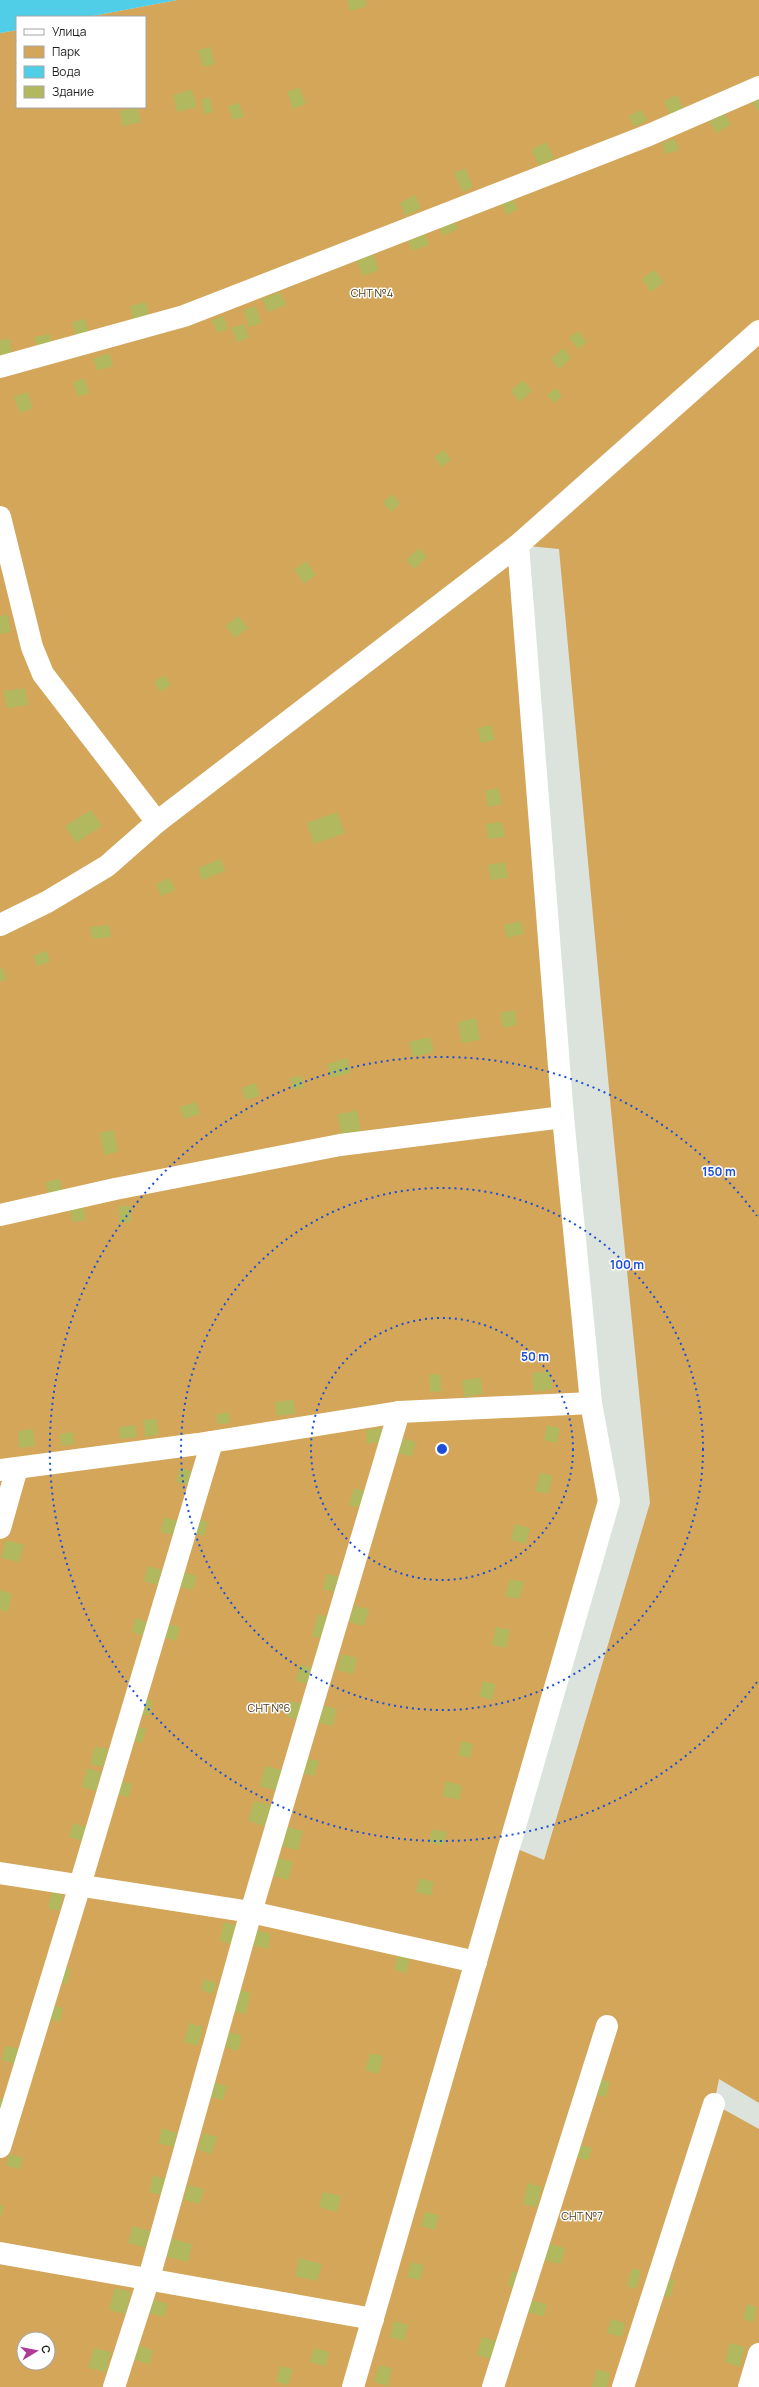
<svg xmlns="http://www.w3.org/2000/svg" width="759" height="2387" font-family="Manrope,sans-serif">
<style>
.green{fill:#d3a65a;fill-rule:evenodd}
.water{fill:#50cee8}
.building{fill:#b2b85e}
.lines{fill:none;stroke-linecap:round;stroke-linejoin:round}
.minor{stroke:#fff;stroke-width:22}
.ring{fill:none;stroke:#1d4ed8;stroke-width:2;stroke-dasharray:2 4}
.labels{text-anchor:middle;dominant-baseline:central;stroke-width:3;stroke-linejoin:round;paint-order:stroke}
.park-label{font-size:11px;fill:#4b3714;stroke:#fff}
.centre{fill:#1d4ed8;stroke:#fff;stroke-width:2}
.ring-label{font-size:12px;text-anchor:middle;font-weight:bold;fill:#1d4ed8;stroke:#fff;stroke-width:3;stroke-linejoin:round;paint-order:stroke}
</style>
<rect width="100%" height="100%" fill="#dce2dc"/>
<path class="green" d="M177 0H759V2103L719 2079 714 2104 759 2129V2387H0V33L17 30V107H145V17H87ZM518 545 559 549 611 1110 650 1503 544 1860 510 1846 609 1501ZM24 2339H48V2363H24Z"/>
<path class="water" d="M0 0H177L87 17H17V30L0 33Z"/>
<g class="building">
<path d="M347 0H365L367 6 350 11Z"/>
<path d="M210 47 215 64 203 67 198 50Z"/>
<path d="M299 87 306 104 293 109 287 92Z"/>
<path d="M192 90 197 107 177 112 173 95Z"/>
<path d="M677 95 686 114 673 120 664 101Z"/>
<path d="M210 97 213 112 204 114 201 99Z"/>
<path d="M759 97V109L757 110 752 101Z"/>
<path d="M239 103 244 117 233 120 228 106Z"/>
<path d="M137 107 141 122 123 126 119 111Z"/>
<path d="M641 110 647 120 634 127 629 116Z"/>
<path d="M724 113 731 125 716 133 709 121Z"/>
<path d="M675 139 679 150 665 154 662 143Z"/>
<path d="M546 142 554 158 540 166 531 150Z"/>
<path d="M465 168 473 187 463 192 454 173Z"/>
<path d="M415 195 421 208 406 216 400 203Z"/>
<path d="M511 196 518 209 507 215 500 202Z"/>
<path d="M453 217 458 229 443 236 438 223Z"/>
<path d="M425 234 429 245 412 251 408 241Z"/>
<path d="M373 254 379 270 363 276 356 260Z"/>
<path d="M654 270 664 282 651 292 642 279Z"/>
<path d="M280 292 286 305 268 312 262 299Z"/>
<path d="M146 302 150 318 134 322 130 306Z"/>
<path d="M256 306 261 323 249 327 244 310Z"/>
<path d="M223 316 228 329 217 333 212 320Z"/>
<path d="M85 319 89 332 76 336 72 322Z"/>
<path d="M244 324 249 338 237 342 231 328Z"/>
<path d="M578 331 587 342 578 349 569 338Z"/>
<path d="M50 334 52 343 37 347 34 337Z"/>
<path d="M10 339 12 353 0 355V340Z"/>
<path d="M563 348 571 358 559 369 551 359Z"/>
<path d="M109 353 113 366 97 371 93 359Z"/>
<path d="M84 378 89 393 78 397 73 382Z"/>
<path d="M523 380 532 391 520 402 511 391Z"/>
<path d="M556 388 562 396 554 403 547 395Z"/>
<path d="M27 392 33 408 20 413 14 397Z"/>
<path d="M444 450 451 460 441 467 434 457Z"/>
<path d="M393 494 400 504 391 512 383 502Z"/>
<path d="M419 548 427 557 414 569 406 560Z"/>
<path d="M306 561 316 575 304 584 294 570Z"/>
<path d="M8 615 11 632 0 634V616Z"/>
<path d="M238 616 248 628 235 638 226 626Z"/>
<path d="M164 675 171 685 160 692 154 682Z"/>
<path d="M25 688 28 705 7 708 4 691Z"/>
<path d="M491 725 495 740 481 743 478 728Z"/>
<path d="M498 788 502 804 488 807 485 791Z"/>
<path d="M91 810 102 826 76 843 65 826Z"/>
<path d="M337 812 345 833 314 844 307 823Z"/>
<path d="M502 822 505 837 488 839 486 824Z"/>
<path d="M221 859 225 871 202 880 198 868Z"/>
<path d="M505 862 508 878 491 880 488 865Z"/>
<path d="M170 878 175 890 161 896 156 884Z"/>
<path d="M521 921 524 934 507 938 504 925Z"/>
<path d="M109 925 111 937 92 939 90 927Z"/>
<path d="M47 951 50 962 37 966 33 956Z"/>
<path d="M2 967 7 979 0 982V968Z"/>
<path d="M515 1010 517 1025 503 1028 500 1013Z"/>
<path d="M476 1018 480 1040 462 1043 458 1022Z"/>
<path d="M430 1037 434 1052 413 1057 409 1042Z"/>
<path d="M347 1058 351 1073 331 1078 327 1064Z"/>
<path d="M302 1076 304 1087 293 1090 290 1078Z"/>
<path d="M256 1083 260 1096 245 1100 242 1088Z"/>
<path d="M196 1102 200 1114 184 1119 180 1107Z"/>
<path d="M357 1110 361 1131 342 1135 337 1115Z"/>
<path d="M114 1130 118 1152 104 1155 100 1133Z"/>
<path d="M60 1179 63 1193 48 1195 46 1182Z"/>
<path d="M119 1206H131V1222L119 1223Z"/>
<path d="M84 1208 86 1220 72 1222 70 1210Z"/>
<path d="M550 1371 553 1389 534 1392 532 1373Z"/>
<path d="M440 1374 442 1391 430 1392 429 1375Z"/>
<path d="M481 1378 483 1394 464 1397 462 1380Z"/>
<path d="M294 1400 295 1414 277 1416 275 1402Z"/>
<path d="M229 1412 230 1423 218 1424 216 1414Z"/>
<path d="M157 1419 158 1435 145 1437 143 1420Z"/>
<path d="M135 1425 137 1437 120 1439 119 1427Z"/>
<path d="M547 1425 560 1428 557 1443 544 1440Z"/>
<path d="M381 1428 382 1442 367 1444 366 1430Z"/>
<path d="M33 1429 35 1446 19 1448 18 1431Z"/>
<path d="M73 1432 74 1444 62 1446 60 1434Z"/>
<path d="M402 1438 416 1442 412 1457 398 1453Z"/>
<path d="M180 1468 192 1471 188 1485 176 1482Z"/>
<path d="M540 1473 553 1476 548 1494 535 1491Z"/>
<path d="M354 1488 369 1492 364 1509 349 1505Z"/>
<path d="M164 1517 181 1522 177 1536 161 1532Z"/>
<path d="M197 1519 208 1522 204 1536 193 1533Z"/>
<path d="M515 1524 530 1528 526 1544 511 1540Z"/>
<path d="M6 1540 24 1545 19 1562 1 1558Z"/>
<path d="M148 1566 162 1570 158 1585 144 1581Z"/>
<path d="M183 1572 197 1576 193 1590 179 1587Z"/>
<path d="M327 1574 343 1578 339 1593 323 1589Z"/>
<path d="M510 1579 524 1582 519 1599 505 1596Z"/>
<path d="M0 1590 12 1594 8 1612 0 1610Z"/>
<path d="M354 1606 369 1609 364 1626 349 1622Z"/>
<path d="M318 1614 330 1618 324 1639 312 1636Z"/>
<path d="M135 1618 148 1622 144 1636 132 1632Z"/>
<path d="M166 1624 180 1627 176 1641 162 1637Z"/>
<path d="M496 1627 510 1630 506 1648 492 1645Z"/>
<path d="M341 1654 357 1658 353 1674 337 1670Z"/>
<path d="M300 1665 315 1668 311 1685 296 1681Z"/>
<path d="M483 1681 496 1684 492 1700 479 1696Z"/>
<path d="M142 1698 153 1701 149 1716 138 1713Z"/>
<path d="M291 1701 303 1704 299 1720 287 1717Z"/>
<path d="M321 1705 337 1709 333 1726 317 1722Z"/>
<path d="M133 1726 146 1729 142 1743 130 1740Z"/>
<path d="M462 1741 473 1744 470 1758 458 1755Z"/>
<path d="M95 1746 108 1749 103 1767 90 1764Z"/>
<path d="M306 1758 319 1761 314 1776 302 1773Z"/>
<path d="M265 1766 282 1770 277 1791 260 1786Z"/>
<path d="M87 1768 101 1772 96 1791 82 1787Z"/>
<path d="M118 1780 132 1784 129 1797 115 1794Z"/>
<path d="M446 1781 462 1786 459 1800 442 1796Z"/>
<path d="M254 1801 271 1805 265 1826 248 1821Z"/>
<path d="M73 1823 87 1827 83 1841 69 1837Z"/>
<path d="M286 1826 303 1831 298 1850 281 1846Z"/>
<path d="M432 1829 447 1832 443 1845 429 1842Z"/>
<path d="M278 1858 293 1862 288 1880 274 1876Z"/>
<path d="M420 1878 434 1882 431 1896 416 1892Z"/>
<path d="M52 1892 63 1895 59 1911 48 1908Z"/>
<path d="M224 1922 236 1925 231 1944 220 1941Z"/>
<path d="M256 1930 271 1934 268 1949 252 1945Z"/>
<path d="M398 1955 410 1958 406 1973 394 1970Z"/>
<path d="M61 1966 71 1969 67 1984 57 1981Z"/>
<path d="M204 1979 217 1983 213 1994 201 1990Z"/>
<path d="M236 1989 251 1993 245 2014 231 2010Z"/>
<path d="M50 2005 63 2008 60 2022 46 2018Z"/>
<path d="M189 2023 203 2027 198 2046 184 2042Z"/>
<path d="M229 2032 242 2036 238 2051 225 2047Z"/>
<path d="M6 2046 21 2049 17 2064 2 2060Z"/>
<path d="M370 2053 383 2056 379 2074 365 2070Z"/>
<path d="M597 2078 610 2082 606 2097 593 2094Z"/>
<path d="M213 2082 227 2086 223 2100 210 2097Z"/>
<path d="M0 2098 4 2099 0 2112Z"/>
<path d="M162 2128 177 2133 174 2147 158 2143Z"/>
<path d="M203 2133 217 2137 212 2154 198 2150Z"/>
<path d="M577 2144 592 2148 588 2160 574 2157Z"/>
<path d="M9 2154 23 2158 20 2169 6 2166Z"/>
<path d="M153 2175 165 2179 161 2195 149 2192Z"/>
<path d="M528 2183 542 2187 537 2207 523 2204Z"/>
<path d="M188 2185 204 2189 200 2204 184 2200Z"/>
<path d="M323 2192 341 2196 337 2212 319 2207Z"/>
<path d="M0 2205 4 2206 0 2219Z"/>
<path d="M425 2212 439 2215 435 2230 421 2226Z"/>
<path d="M133 2226 150 2231 146 2248 128 2243Z"/>
<path d="M169 2238 192 2244 188 2262 164 2256Z"/>
<path d="M547 2243 565 2248 561 2264 543 2260Z"/>
<path d="M299 2258 322 2264 317 2281 295 2276Z"/>
<path d="M411 2262 424 2265 420 2280 407 2277Z"/>
<path d="M632 2268 641 2271 636 2289 627 2286Z"/>
<path d="M512 2271 520 2273 516 2288 508 2286Z"/>
<path d="M663 2277 675 2280 670 2297 658 2294Z"/>
<path d="M115 2288 131 2292 126 2314 109 2310Z"/>
<path d="M151 2299 168 2304 164 2317 148 2313Z"/>
<path d="M529 2300 547 2304 544 2316 526 2312Z"/>
<path d="M747 2304 757 2307 753 2322 743 2319Z"/>
<path d="M611 2319 625 2323 622 2337 607 2333Z"/>
<path d="M394 2321 408 2325 404 2341 390 2337Z"/>
<path d="M482 2337 499 2342 494 2360 477 2355Z"/>
<path d="M730 2343 745 2347 740 2367 725 2362Z"/>
<path d="M138 2345 153 2350 150 2364 134 2360Z"/>
<path d="M94 2348 111 2352 106 2372 88 2368Z"/>
<path d="M314 2348 329 2352 325 2366 310 2362Z"/>
<path d="M379 2365 392 2368 388 2386 374 2382Z"/>
<path d="M280 2366 293 2369 288 2385 276 2382Z"/>
<path d="M597 2369 610 2373 607 2387H592Z"/>
</g>
<g class="lines">
<g class="minor">
<path d="M0 367 184 316 649 135 759 87"/>
<path d="M0 517 32 647 43 674 157 822"/>
<path d="M0 925 47 902 107 866 157 822 518 545 759 331"/>
<path d="M0 1215 115 1189 340 1145 563 1117"/>
<path d="M0 1470 198 1444 399 1412 591 1403"/>
<path d="M0 1528 17 1468"/>
<path d="M0 1873 251 1912 476 1962"/>
<path d="M0 2147 80 1885 212 1442"/>
<path d="M0 2253 373 2319"/>
<path d="M114 2387 149 2278 251 1912 399 1412"/>
<path d="M353 2387 609 1501 591 1403 563 1117 518 545"/>
<path d="M493 2387 607 2026"/>
<path d="M623 2387 714 2104"/>
<path d="M749 2387 759 2354"/>
</g>
</g>
<g class="ring">
<circle cx="442" cy="1449" r="131"/>
<circle cx="442" cy="1449" r="261"/>
<path d="M757 1682A392 392 0 1 1 757 1216"/>
</g>
<g class="labels">
<g class="park-label">
<text x="372" y="292">СНТ №4</text>
<text x="269" y="1707">СНТ №6</text>
<text x="582" y="2215">СНТ №7</text>
</g>
</g>
<circle cx="442" cy="1449" r="6" class="centre"/>
<g class="ring-label">
<text x="719" y="1176">150 m</text>
<text x="627" y="1269">100 m</text>
<text x="535" y="1361">50 m</text>
</g>
<rect x="16" y="16" width="130" height="92" fill="#ffffff" stroke="#a5a6a5"/>
<rect x="24" y="29" width="20" height="6" fill="#ffffff" stroke="#a5a6a5"/>
<text x="52" y="36" font-size="12" fill="#1f211f">Улица</text>
<rect x="24" y="46" width="20" height="12" fill="#d3a65a" stroke="#a5a6a5"/>
<text x="52" y="56" font-size="12" fill="#1f211f">Парк</text>
<rect x="24" y="66" width="20" height="12" fill="#50cee8" stroke="#a5a6a5"/>
<text x="52" y="76" font-size="12" fill="#1f211f">Вода</text>
<rect x="24" y="86" width="20" height="12" fill="#b2b85e" stroke="#a5a6a5"/>
<text x="52" y="96" font-size="12" fill="#1f211f">Здание</text>
<g transform="translate(36 2351) rotate(80)"><circle r="19" fill="#ffffff" stroke="#a5a6a5"/>
<path d="M0-3L7 15L0 10L-7 15Z" fill="#ae3b95"/>
<text y="-6" font-size="11" font-weight="bold" text-anchor="middle" fill="#1f211f">С</text>
</g>
</svg>
